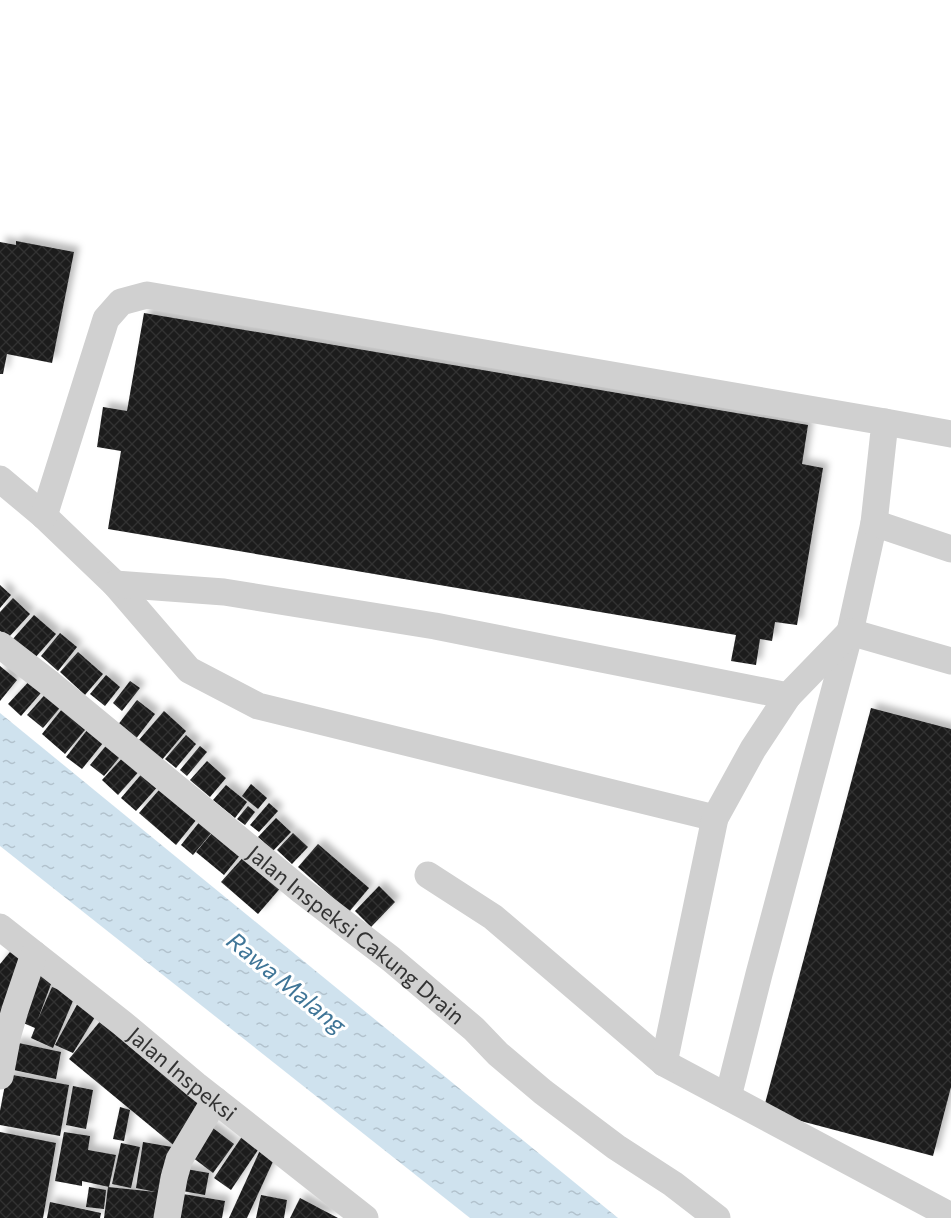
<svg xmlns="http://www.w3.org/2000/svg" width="951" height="1218" font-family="Commissioner,sans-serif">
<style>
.water{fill:url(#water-ripples)}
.building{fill:url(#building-cross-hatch);filter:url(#shadow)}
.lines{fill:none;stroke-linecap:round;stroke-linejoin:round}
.minor{stroke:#d0d0d0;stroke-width:27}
.labels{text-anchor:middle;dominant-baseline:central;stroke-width:6;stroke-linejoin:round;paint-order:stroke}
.street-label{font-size:22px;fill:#333;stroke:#fff}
.water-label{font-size:24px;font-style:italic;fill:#3f7597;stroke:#fff}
</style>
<defs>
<pattern id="water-ripples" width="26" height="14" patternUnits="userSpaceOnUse" patternTransform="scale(1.5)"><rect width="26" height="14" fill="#cfe2ee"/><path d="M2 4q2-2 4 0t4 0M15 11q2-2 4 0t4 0" fill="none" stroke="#b2c2cd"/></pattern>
<pattern id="building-cross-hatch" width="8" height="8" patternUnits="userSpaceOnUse" patternTransform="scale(1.5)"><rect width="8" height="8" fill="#1a1a1a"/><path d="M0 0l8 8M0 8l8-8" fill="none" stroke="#333"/></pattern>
<filter id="shadow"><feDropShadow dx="5.5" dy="-5.5" stdDeviation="3" flood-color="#0004"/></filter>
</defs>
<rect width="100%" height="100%" fill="#fff"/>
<path class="water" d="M0 713 618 1218H470L0 846Z"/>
<g class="building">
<path d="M16 241 74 252 52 363 7 354 3 374H0V242L16 245Z"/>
<path d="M144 313 808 425 802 464 823 468 797 625 775 622 772 641 760 639 756 665 731 661 736 635 108 529 121 451 97 447 103 407 127 411Z"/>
<path d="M0 585 11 595 0 608Z"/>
<path d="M13 598 30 614 8 638 0 631V612Z"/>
<path d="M34 615 56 634 34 659 12 640Z"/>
<path d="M60 633 77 647 58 671 41 656Z"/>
<path d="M78 652 103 674 85 695 60 672Z"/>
<path d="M0 666 17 680 0 701Z"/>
<path d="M106 675 120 687 105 706 90 694Z"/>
<path d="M34 676 46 687 21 716 8 704Z"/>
<path d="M130 681 140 688 122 711 113 703Z"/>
<path d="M49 690 64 703 43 728 27 715Z"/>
<path d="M137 700 155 714 135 740 117 726Z"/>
<path d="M66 704 90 724 65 754 42 734Z"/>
<path d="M871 708 951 729V1087L933 1156 763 1111Z"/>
<path d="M164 711 186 731 161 761 138 741Z"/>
<path d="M91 725 107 738 82 769 66 757Z"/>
<path d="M186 735 196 744 176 768 165 759Z"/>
<path d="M109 742 123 753 104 776 90 765Z"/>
<path d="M200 746 207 752 187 776 180 770Z"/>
<path d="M126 754 142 768 118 795 102 780Z"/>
<path d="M207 761 226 778 210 797 190 780Z"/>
<path d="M145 770 160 784 136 811 121 798Z"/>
<path d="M165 783 201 814 176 845 139 813Z"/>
<path d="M251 784 267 798 258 809 242 796Z"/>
<path d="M226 785 247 802 235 818 213 800Z"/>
<path d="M269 803 278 811 259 832 250 825Z"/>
<path d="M248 806 255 812 245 825 237 819Z"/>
<path d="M205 815 218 825 193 855 181 845Z"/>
<path d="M276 818 291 832 273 851 258 837Z"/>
<path d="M218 826 245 849 224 875 196 852Z"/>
<path d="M293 833 308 847 292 864 277 850Z"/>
<path d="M318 844 369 888 349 912 298 867Z"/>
<path d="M247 853 283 885 258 914 221 882Z"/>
<path d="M379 886 395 902 371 927 355 911Z"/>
<path d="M10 952 29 958 0 1015V964Z"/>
<path d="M33 968 54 976 38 1019 52 987 75 996 53 1048 31 1038 35 1028 14 1019Z"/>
<path d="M79 1001 98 1012 73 1053 55 1045Z"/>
<path d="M102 1019 209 1107 177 1148 69 1059Z"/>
<path d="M14 1042 61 1052 56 1079 9 1069Z"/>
<path d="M7 1074 69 1085 60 1136 0 1125V1111Z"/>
<path d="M73 1086 93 1090 86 1129 66 1125Z"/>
<path d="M120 1107 130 1110 124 1141 113 1139Z"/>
<path d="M209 1125 234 1144 213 1173 188 1154Z"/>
<path d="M0 1132 56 1143 43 1218H0Z"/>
<path d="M64 1132 90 1136 88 1150 116 1155 109 1187 82 1181V1186L55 1181Z"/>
<path d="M243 1135 260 1147 231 1190 214 1178Z"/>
<path d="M143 1142 172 1147 164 1218H104L108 1187 156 1192 136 1188Z"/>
<path d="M121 1143 140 1147 131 1188 112 1184Z"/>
<path d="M261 1148 276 1155 247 1218H229Z"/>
<path d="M180 1168 209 1173 205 1195 177 1190Z"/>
<path d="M89 1187 106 1190 104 1209 86 1207Z"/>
<path d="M183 1194 225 1201 222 1218H179Z"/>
<path d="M261 1195 287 1200 284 1218H256Z"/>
<path d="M300 1198 338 1218H290Z"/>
<path d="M50 1202 101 1213 100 1218H47Z"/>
</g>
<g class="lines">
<g class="minor">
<path d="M885 422 951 434"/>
<path d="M0 479 44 516 115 584 189 670 258 706 715 818"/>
<path d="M44 516 106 319 121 302 147 295 885 422 874 523 850 632 759 974 728 1097"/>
<path d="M874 523 951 549"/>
<path d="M115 584 224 592 435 626 788 696"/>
<path id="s1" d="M0 645 48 682 302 891 391 959 474 1029 498 1054 543 1092 616 1147 673 1184 717 1218"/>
<path d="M428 875 493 917 664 1063 951 1216"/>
<path id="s2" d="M0 927 122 1023 196 1085 365 1218"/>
<path d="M664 1063 715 818 753 749 788 696 850 632 951 661"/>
<path d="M0 1076 8 1034 15 1010 34 954"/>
<path d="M167 1218 174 1178 179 1160 215 1100"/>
</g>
</g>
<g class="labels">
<g class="street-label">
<text stroke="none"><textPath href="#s1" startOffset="459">Jalan Inspeksi Cakung Drain</textPath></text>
<text stroke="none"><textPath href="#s2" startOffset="234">Jalan Inspeksi</textPath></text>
</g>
<g class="water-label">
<text transform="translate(287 982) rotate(39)">Rawa Malang</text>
</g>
</g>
</svg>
